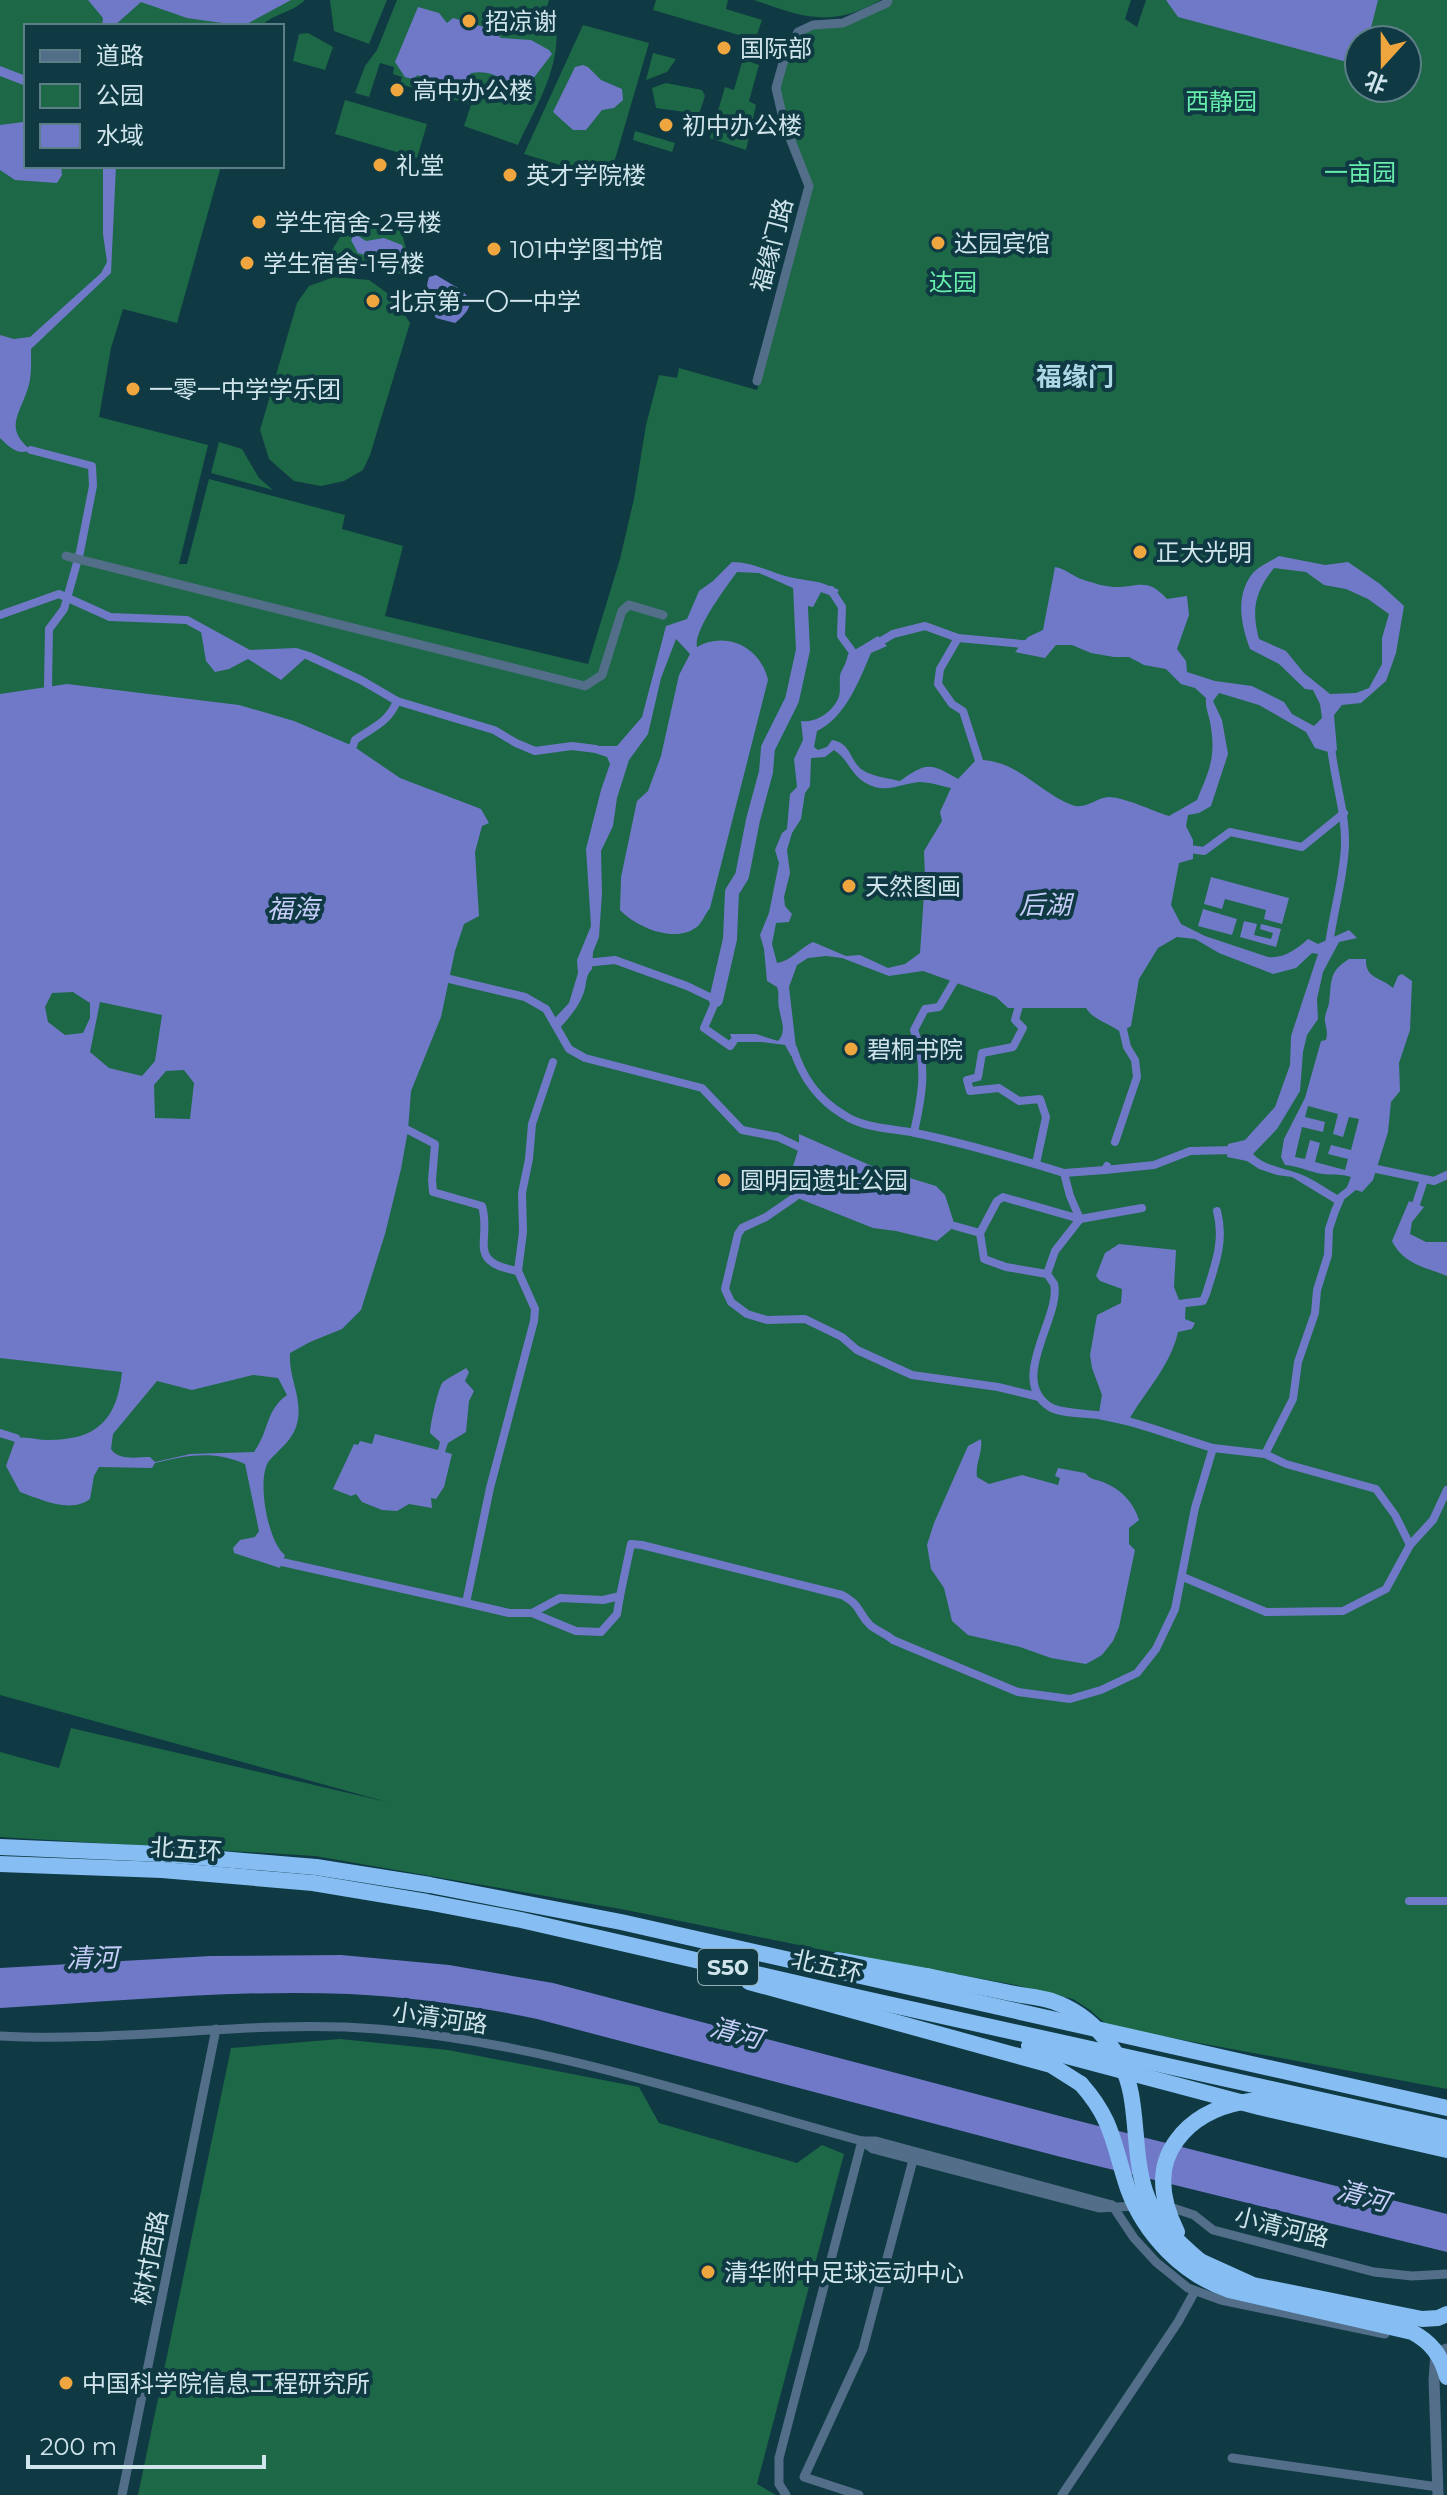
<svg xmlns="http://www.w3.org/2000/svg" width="1447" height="2495" font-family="Montserrat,'Noto Sans SC',sans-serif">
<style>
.green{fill:#1d6846;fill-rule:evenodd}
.water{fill:#7079c7;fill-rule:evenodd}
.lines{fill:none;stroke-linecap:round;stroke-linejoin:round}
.canal{stroke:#7079c7;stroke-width:8}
.river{stroke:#7079c7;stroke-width:14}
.minor{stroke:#526e89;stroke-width:9}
.tertiary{stroke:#526e89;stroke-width:11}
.motorway{stroke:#86bef3;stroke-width:16}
.motorway-bridge{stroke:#86bef3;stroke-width:16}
.poi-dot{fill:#f0a63f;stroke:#0f3943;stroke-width:3}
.labels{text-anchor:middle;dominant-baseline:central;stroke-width:8;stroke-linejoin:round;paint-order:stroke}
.shield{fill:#0f3943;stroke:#96b1b9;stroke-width:2}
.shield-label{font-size:22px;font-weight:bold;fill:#d0e5eb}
.poi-label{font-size:24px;fill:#d0e5eb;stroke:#0f3943;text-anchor:start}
.park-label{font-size:24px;fill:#68edac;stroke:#0f3943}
.street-label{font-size:24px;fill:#d0e5eb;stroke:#0f3943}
.neighbourhood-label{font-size:26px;font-weight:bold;fill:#add8e5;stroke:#0f3943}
.water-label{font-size:26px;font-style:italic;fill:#c6cdf8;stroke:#0f3943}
</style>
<rect width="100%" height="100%" fill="#0f3943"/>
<g class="green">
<path d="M0 0H305C292 13 274 13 261 26H26V166H221L177 323 123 309 111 348 99 417 208 445 179 564H187L209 479 345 515 342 529 403 546 385 616 588 664 620 559 634 499 646 425 659 375 677 378 679 368 757 390 809 186 776 88 798 32 843 23 888 0H1131L1125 19 1137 27 1146 0H1447V2089L1108 2026 1090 2010 1073 1999 1016 1985 828 1951 626 1910 315 1856 0 1837V1752L59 1768 71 1728 387 1802 0 1695ZM1359 40H1407V88H1359Z"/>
<path d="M330 0H387L369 44 334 31Z"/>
<path d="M397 0H549L543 19 556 24C561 68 536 106 518 145L464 126 471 105 400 84 402 77 393 74 394 67 380 63 369 97 355 93 365 66 377 50Z"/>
<path d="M656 0H728L726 9 762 20 748 61 759 65 749 101 756 105 746 150 710 138 725 87 734 90 749 38 653 10Z"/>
<path d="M754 0H881C831 28 804 18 754 0Z"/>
<path d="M583 25 649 43 609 180 524 154Z"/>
<path d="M308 33 333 47 325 70 293 61 299 34Z"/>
<path d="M653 53 676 59 667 72 646 80Z"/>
<path d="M666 83 702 90 705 96 699 114 656 108 652 88Z"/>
<path d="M345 100 427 124 417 158 335 134Z"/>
<path d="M635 131 675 143 672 152 633 140Z"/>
<path d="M347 215 405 232 403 238 412 267 398 274 329 255 340 237Z"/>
<path d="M334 277 369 280 394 298 410 323 370 455 363 470 344 481 321 486 294 481 269 459 260 430 297 303 309 286Z"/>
<path d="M219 442 242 449 259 478 273 490 211 473Z"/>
<path d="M340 2039 448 2050 639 2087 659 2123 797 2163 822 2145 844 2154 757 2484 776 2495H138L231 2048Z"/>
</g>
<g class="water">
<path d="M88 0H291L243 26 187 18 141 2 114 26H102L103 18Z"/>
<path d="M1166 0H1378L1368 40H1359V58L1347 62 1178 17Z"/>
<path d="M418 7 439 13 447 23 453 18 491 29 501 38 531 40 549 50 552 54 529 84 521 88C503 80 491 69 471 73L459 96 423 83V78L418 75 413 79 405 77 395 62Z"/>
<path d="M583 65 588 67 601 80 622 89 623 100 614 108 602 110 586 130H573L553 112 575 67Z"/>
<path d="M0 66 26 76V86L0 76Z"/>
<path d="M23 122 26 123V166H61L62 175 57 183 15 180 0 170V125Z"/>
<path d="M103 166H116L111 273 31 349C31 362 32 376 28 388 19 416 4 428 31 450 18 456 9 447 0 438V335L14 339 30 337 101 273 107 262 103 234Z"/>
<path d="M355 234 366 241 384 238 402 245 407 260 405 267 396 270 389 262 358 253 351 240Z"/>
<path d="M436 275C458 289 488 298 455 323L436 318C429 306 424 290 429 277Z"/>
<path d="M1279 556 1325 565 1348 562 1380 584 1404 606 1396 653 1386 681 1361 703 1342 705 1334 715 1337 750 1332 753 1315 748 1306 732 1259 705 1219 693 1213 701 1222 720 1228 754 1211 806 1199 813 1188 815 1186 826 1193 840V859L1179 863 1171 905 1181 924 1205 936 1268 957C1283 959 1297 949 1308 939L1318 944 1349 930 1357 938 1339 942 1323 972 1317 999 1318 1019 1307 1035 1303 1052 1300 1091 1277 1129 1253 1154C1267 1168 1289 1168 1307 1177 1319 1183 1330 1191 1341 1197L1338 1205 1292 1177 1277 1175 1259 1169 1247 1161 1227 1157 1228 1144 1245 1140 1275 1107 1290 1065 1291 1036 1318 954 1312 953 1296 968 1273 974 1219 953 1195 939 1177 937 1158 948 1139 979 1131 1026 1121 1032C1110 1024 1092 1019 1086 1008H1008L996 997 923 971 889 976 842 958 826 956 808 958 797 965 789 987 797 1056H791L785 1045 762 1042H733L730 1034H756L778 1041C787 1031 781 1021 779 1008 777 1000 780 995 777 987L767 981 764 949 760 935 769 913 779 863 775 850 782 833 787 829 790 794 797 787 794 759 803 740 801 721C816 723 831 713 838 699 842 690 838 680 841 672 844 666 847 661 848 654L878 636 887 646 871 653C859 681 845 718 817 731L814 747 818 750 827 747 832 740C849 743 849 755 858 766 866 776 888 778 900 781 927 762 930 763 958 779L976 760C1016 758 1039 793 1072 805 1085 810 1096 798 1108 797 1124 797 1153 811 1169 816L1197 800C1208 773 1216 758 1211 728 1210 716 1205 710 1206 698L1195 688 1181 684 1166 669 1144 665 1129 657H1114L1091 653 1072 645H1056L1045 658 1015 652 1028 637 1043 630 1055 567C1067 569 1073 577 1084 580 1093 583 1106 587 1115 587 1140 587 1147 577 1167 599L1187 596 1189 615 1177 649 1186 661 1187 672 1215 681 1252 686 1284 702 1292 714 1314 726 1322 718 1320 704 1313 690 1305 689 1279 664 1250 649C1241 624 1235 597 1252 574 1258 567 1271 561 1279 556ZM1274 568 1306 572 1324 585 1346 589 1368 599 1389 614 1382 638V664L1369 688 1356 693 1330 694 1304 673 1286 651 1259 639C1251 609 1255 592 1274 568ZM834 750C847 758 851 774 864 782 885 795 899 784 919 782 929 782 942 786 951 788L940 812 942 821 924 851 925 879 920 953 905 964 888 968 860 955 846 956 813 942C800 948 791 961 777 963L772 944 776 923 789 922 792 914 785 906 784 897 790 873 787 850 792 833 801 819 805 793 810 786 811 758 825 757Z"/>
<path d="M732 562C753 562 769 572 789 577 810 582 816 579 839 590L834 597 821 592 813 607 803 605 802 592 759 573 737 572C726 587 693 631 697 647 727 630 761 648 768 680L710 908C706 913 703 920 699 925 678 945 637 928 620 910L621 877 637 801 648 791 661 756 679 675 690 654 676 639 661 678 648 734 629 760 617 798 613 826 601 851 602 893 599 937 593 952 592 969C585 976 587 983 584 992 579 1007 568 1019 558 1030L554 1019 569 1003 578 973 577 960 591 926 586 849 601 790 610 764 607 757 595 753 598 746H617L642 717 666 626 687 619 699 591 713 581Z"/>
<path d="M203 629 249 654 296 652 308 656 281 680 248 659 229 669 215 672 206 661 201 631Z"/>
<path d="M67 684 239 705 294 721 353 746 400 778 481 809 489 823 482 826 475 852 479 916 464 924 455 951 441 1017 411 1091 408 1130 401 1169 385 1234 361 1310 342 1329 310 1342 290 1353C288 1379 305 1401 296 1427 291 1442 278 1450 269 1461 256 1478 268 1543 285 1555L280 1568 234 1553 233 1548 240 1540 255 1537 259 1531 245 1464C214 1450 187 1455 155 1463L152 1468 99 1467 94 1476 90 1499C70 1514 40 1499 20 1492L6 1466 16 1438C27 1436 37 1440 48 1440 97 1440 117 1420 122 1372L0 1358V694ZM73 992 90 1003V1018L83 1033 65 1035 48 1022 45 1007 52 993ZM100 1002 162 1015 155 1061 142 1076 109 1068 90 1052ZM184 1070 194 1083 190 1119 155 1118 154 1085 166 1071ZM253 1375 278 1378 287 1395C265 1411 270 1429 254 1452L190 1454 155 1462 150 1457C137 1457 119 1461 111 1449L113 1434 157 1381 192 1390Z"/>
<path d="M1211 877 1289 898 1282 924 1264 919 1266 910 1225 899 1222 909 1204 904Z"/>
<path d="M1203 909 1237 919 1232 935 1198 926Z"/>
<path d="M1244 921 1257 924 1254 935 1271 939 1273 933 1260 929 1261 924 1281 929 1276 947 1240 937Z"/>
<path d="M1349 959H1366C1365 979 1381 977 1393 988L1398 976 1402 974 1412 981 1410 1030 1399 1063 1400 1091 1391 1102 1388 1132 1373 1180 1362 1192 1347 1187 1351 1177C1339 1173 1328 1176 1317 1173 1306 1170 1297 1166 1285 1165L1281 1157 1284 1139 1305 1098 1321 1041 1326 1040C1328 1031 1326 1029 1325 1021 1324 1015 1328 1009 1329 1003 1332 981 1328 972 1349 959ZM1308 1106 1338 1114 1333 1134 1343 1137 1349 1117 1359 1119 1351 1150 1331 1145 1328 1154 1348 1159 1345 1170 1315 1162 1320 1143 1310 1140 1305 1159 1295 1157 1302 1127 1323 1132 1325 1122 1305 1117Z"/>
<path d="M799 1134 874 1167 936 1186 945 1195 955 1226 937 1241 896 1231 873 1228 790 1195V1176L799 1147Z"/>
<path d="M1409 1201 1424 1207 1412 1222 1410 1234 1426 1242H1447V1276C1425 1267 1403 1264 1392 1241Z"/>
<path d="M1119 1244 1176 1250 1174 1287 1179 1300 1186 1299 1185 1319 1195 1323 1192 1329 1178 1332C1170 1368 1143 1393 1126 1425L1098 1419 1102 1395 1092 1368 1090 1355 1097 1315 1121 1303 1122 1289 1100 1281 1096 1276 1105 1253Z"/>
<path d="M466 1368 469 1372 465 1381 474 1391 469 1401 466 1432 448 1443 445 1452 452 1454 444 1487 436 1499 431 1498 432 1508 409 1504 397 1511 382 1510 362 1502 356 1494 351 1496 333 1489 354 1444 358 1445 360 1441 372 1444 375 1434 438 1450 440 1442 430 1433C430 1426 438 1387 443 1382 449 1377 459 1373 466 1368Z"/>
<path d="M981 1439C983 1453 975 1463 977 1477L989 1484 1022 1475 1058 1485 1060 1478 1055 1476 1058 1468 1085 1473C1091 1480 1095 1479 1103 1482 1121 1489 1134 1503 1139 1520L1129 1528V1544L1135 1550 1119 1627 1113 1641 1102 1655 1086 1664 1051 1658 1020 1647 968 1635 952 1621 944 1588 931 1569 927 1545 934 1523 968 1446Z"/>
<path d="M341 1955 449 1965 553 1983 1075 2120 1447 2214V2252L1061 2157 537 2019C475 2006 413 1997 349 1994 233 1989 116 2002 0 2008V1968L210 1956Z"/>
</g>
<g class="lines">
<g class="canal">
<path d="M31 450 92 466 93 486 80 552 64 609 49 629 48 686"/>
<path d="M831 590 842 607 841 636 852 651"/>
<path d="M0 615 59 594 110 617 187 620 249 654 296 652 309 656 361 680 397 701 494 730 516 743 535 751 572 746 596 749"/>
<path d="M958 638 940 669 938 684 952 704 963 711 982 770"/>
<path d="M873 646 893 634 925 626 958 638 1033 645"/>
<path d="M353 746 355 740C373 727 388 723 397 701"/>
<path d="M1182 848 1204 851 1230 832 1302 847 1344 813"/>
<path d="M1329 945C1333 913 1344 877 1345 845 1346 812 1334 779 1331 746"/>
<path d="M585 963 615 960 687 986 716 1000 704 1028 730 1046 733 1042"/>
<path d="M441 977 525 997 546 1009 569 1049 585 1058 702 1088 742 1130 778 1137 799 1147"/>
<path d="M1021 999 1015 1020 1023 1028 1013 1047 982 1053 978 1077 967 1080 970 1091 999 1088 1019 1101 1040 1099 1046 1117 1036 1164"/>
<path d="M793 1048C802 1077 817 1099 844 1115 865 1129 892 1128 915 1133 965 1143 1015 1158 1064 1173L1070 1196 1080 1219"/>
<path d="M408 1130 435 1144 432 1180 433 1192 482 1206C492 1240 465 1262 518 1271"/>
<path d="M914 1132C922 1096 928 1065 914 1030L925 1009 939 1007 958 975"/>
<path d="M1115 1142 1137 1077 1135 1060 1127 1047 1121 1021"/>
<path d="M1366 1169 1367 1167 1434 1181 1447 1175"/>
<path d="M1105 1170 1154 1165 1190 1151 1234 1150"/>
<path d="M1064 1173 1105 1170 1107 1166"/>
<path d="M795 1197 766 1217 742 1228 738 1234 725 1289 731 1302 747 1314 767 1320 805 1319 842 1337 857 1350 912 1375 998 1387 1039 1397"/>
<path d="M1416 1204 1424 1180"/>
<path d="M1142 1208 1080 1219 1055 1251 1047 1274C1048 1275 1054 1284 1054 1284 1062 1316 1007 1380 1050 1407 1063 1415 1096 1413 1112 1417 1146 1425 1179 1438 1213 1448"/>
<path d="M955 1226 980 1233 984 1259 1006 1267 1047 1274"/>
<path d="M980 1233 997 1201 1003 1197 1080 1219"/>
<path d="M1186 1303 1203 1301 1206 1294C1215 1265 1225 1241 1217 1211"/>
<path d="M0 1433 16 1438"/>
<path d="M1265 1454 1293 1399 1298 1362 1315 1313 1317 1290 1328 1255 1329 1229 1335 1211 1341 1197 1357 1184"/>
<path d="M282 1562 466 1603 490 1488 534 1321 535 1309 518 1271 523 1232 522 1193 529 1159 532 1124 553 1062"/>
<path d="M1183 1577 1266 1612 1343 1611 1386 1589 1410 1545 1433 1520 1447 1490"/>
<path d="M466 1603 509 1613H532L560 1598 603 1600 620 1596 631 1544 642 1545 842 1595C862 1606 857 1612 870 1625 875 1630 885 1633 893 1640L1018 1692 1070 1699 1101 1690 1137 1673 1156 1649 1175 1609 1195 1508 1213 1448 1265 1454 1286 1464 1376 1489 1395 1515 1410 1545"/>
<path d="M532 1613 576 1631 601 1632 617 1614 620 1596"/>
<path d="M1409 1901H1447"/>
</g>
<path class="river" d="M716 1000 730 939 732 892 742 876 753 820 766 772 768 748 792 700 803 650 800 587"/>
<g class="minor">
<path d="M757 381 809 186 784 123 776 88 783 63 798 32 813 25 843 23 887 3 888 0"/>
<path d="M66 556 585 686 602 675 622 611 629 605 663 615"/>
<path d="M0 2036C125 2043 251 2019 377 2029 542 2042 703 2098 862 2141H876L1112 2205"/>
<path d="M862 2141 873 2149 1099 2208 1136 2206"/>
<path d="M1112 2205 1134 2238 1156 2262 1188 2288 1221 2300 1385 2334"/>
<path d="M1167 2206 1194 2215 1213 2230 1374 2272 1412 2276 1447 2274"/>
<path d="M1232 2458 1438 2487"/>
<path d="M122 2495 216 2029"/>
<path d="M786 2495 779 2484V2458L862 2141"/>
<path d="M859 2495 804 2477 863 2349 913 2160"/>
<path d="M1062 2495 1178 2322 1195 2291"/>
</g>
<path class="tertiary" d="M1438 2495 1434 2380 1436 2353 1447 2349"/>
<g class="motorway">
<path d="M0 1847 162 1854 316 1867 430 1885 621 1922 1447 2108"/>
<path d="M0 1864 162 1870 313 1883 427 1902 521 1920 861 1998 1447 2128"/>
<path d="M838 1960 927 1976"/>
<path d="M749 1982 1051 2065 1081 2084"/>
<path d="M1029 2046 1259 2107 1447 2150"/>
<path d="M1200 2261 1253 2285 1422 2319 1438 2318 1447 2314"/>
</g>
<g class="motorway-bridge">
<path d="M927 1976C954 1982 982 1987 1010 1993 1024 1996 1039 1997 1052 2001 1093 2015 1123 2052 1131 2094 1137 2126 1135 2160 1145 2191 1155 2222 1177 2241 1200 2261"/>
<path d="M1081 2084C1114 2121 1113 2145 1128 2189 1145 2235 1183 2274 1229 2290L1412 2332C1431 2342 1441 2355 1447 2377"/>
<path d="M1177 2232C1162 2202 1155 2169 1177 2140 1193 2118 1216 2107 1243 2102 1268 2097 1297 2107 1322 2113 1363 2122 1405 2131 1447 2140"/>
</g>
</g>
<g class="poi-dot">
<circle cx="469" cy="21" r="8"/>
<circle cx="724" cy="48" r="8"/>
<circle cx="397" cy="90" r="8"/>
<circle cx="666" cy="125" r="8"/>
<circle cx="380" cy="165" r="8"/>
<circle cx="510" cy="175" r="8"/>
<circle cx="259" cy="222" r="8"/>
<circle cx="938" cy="243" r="8"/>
<circle cx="494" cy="249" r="8"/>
<circle cx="247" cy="263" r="8"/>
<circle cx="373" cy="301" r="8"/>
<circle cx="133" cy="389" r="8"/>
<circle cx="1140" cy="552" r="8"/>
<circle cx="849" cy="886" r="8"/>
<circle cx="851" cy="1049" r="8"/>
<circle cx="724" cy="1180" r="8"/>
<circle cx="708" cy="2272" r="8"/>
<circle cx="66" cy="2383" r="8"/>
</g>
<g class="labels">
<rect class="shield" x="698" y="1949" width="60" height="36" rx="6"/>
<g class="shield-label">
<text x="728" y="1967">S50</text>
</g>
<g class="poi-label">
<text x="485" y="21">招凉谢</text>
<text x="740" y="48">国际部</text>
<text x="413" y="90">高中办公楼</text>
<text x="682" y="125">初中办公楼</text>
<text x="396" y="165">礼堂</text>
<text x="526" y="175">英才学院楼</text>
<text x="275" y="222">学生宿舍-2号楼</text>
<text x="954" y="243">达园宾馆</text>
<text x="510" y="249">101中学图书馆</text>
<text x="263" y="263">学生宿舍-1号楼</text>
<text x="389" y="301">北京第一〇一中学</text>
<text x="149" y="389">一零一中学学乐团</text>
<text x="1156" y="552">正大光明</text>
<text x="865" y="886">天然图画</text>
<text x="867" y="1049">碧桐书院</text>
<text x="740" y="1180">圆明园遗址公园</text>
<text x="724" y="2272">清华附中足球运动中心</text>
<text x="82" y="2383">中国科学院信息工程研究所</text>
</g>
<g class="park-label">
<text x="1221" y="101">西静园</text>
<text x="1360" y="172">一亩园</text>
<text x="953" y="282">达园</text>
</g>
<g class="street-label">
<text transform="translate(772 245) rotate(-75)">福缘门路</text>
<text transform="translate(186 1849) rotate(4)">北五环</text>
<text transform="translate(827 1966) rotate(13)">北五环</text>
<text transform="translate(440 2018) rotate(8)">小清河路</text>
<text transform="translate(1282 2227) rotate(14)">小清河路</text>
<text transform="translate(150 2258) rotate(-79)">树村西路</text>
</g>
<g class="neighbourhood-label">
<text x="1075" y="377">福缘门</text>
</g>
<g class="water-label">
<text x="1045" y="905">后湖</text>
<text x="293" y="909">福海</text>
<text transform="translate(92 1958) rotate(-1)">清河</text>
<text transform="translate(736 2033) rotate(15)">清河</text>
<text transform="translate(1363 2196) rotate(15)">清河</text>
</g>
</g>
<rect x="24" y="24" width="260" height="144" fill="#0f3943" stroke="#5c7e86" stroke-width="2"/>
<rect x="40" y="50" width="40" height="12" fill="#526e89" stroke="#5c7e86" stroke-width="2"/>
<text x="96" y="64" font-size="24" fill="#d0e5eb">道路</text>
<rect x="40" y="84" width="40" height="24" fill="#1d6846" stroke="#5c7e86" stroke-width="2"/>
<text x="96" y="104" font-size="24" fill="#d0e5eb">公园</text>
<rect x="40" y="124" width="40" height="24" fill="#7079c7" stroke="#5c7e86" stroke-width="2"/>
<text x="96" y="144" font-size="24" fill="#d0e5eb">水域</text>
<g transform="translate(1383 64) rotate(201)"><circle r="38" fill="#0f3943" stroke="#5c7e86" stroke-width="2"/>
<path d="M0-6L14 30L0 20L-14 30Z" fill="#f0a63f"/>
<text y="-12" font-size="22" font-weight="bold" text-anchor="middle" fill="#d0e5eb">北</text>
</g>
<path d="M28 2455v12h236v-12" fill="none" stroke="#d0e5eb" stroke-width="4"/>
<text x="40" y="2455" font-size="24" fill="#d0e5eb" stroke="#0f3943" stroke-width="6" paint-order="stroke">200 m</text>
</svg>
